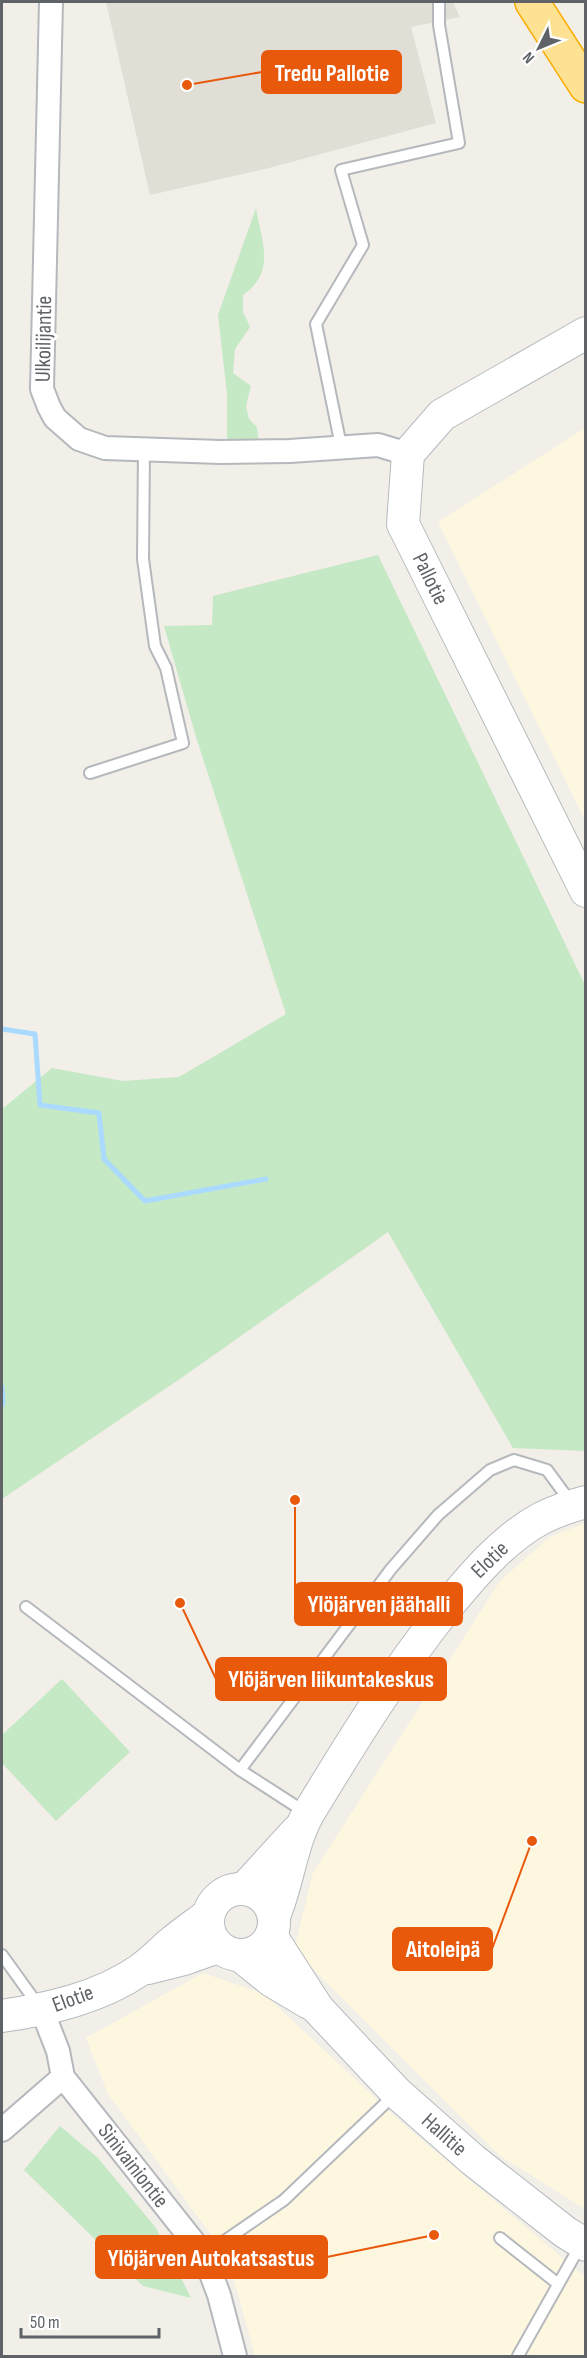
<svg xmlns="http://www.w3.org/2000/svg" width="587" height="2358" font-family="'Sofia Sans Condensed',sans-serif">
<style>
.commercial{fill:#fef7e0}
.education{fill:#e1ded6}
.green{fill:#c5e8c5}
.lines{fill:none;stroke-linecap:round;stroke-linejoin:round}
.stream{stroke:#aadaff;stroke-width:5}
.lane-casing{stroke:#b5b8bc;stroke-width:14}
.street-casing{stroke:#b5b8bc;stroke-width:26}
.secondary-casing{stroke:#b6babf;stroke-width:34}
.highway-casing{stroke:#f9ab00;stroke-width:36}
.lane{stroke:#fff;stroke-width:10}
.street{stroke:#fff;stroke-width:22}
.secondary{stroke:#fff;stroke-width:32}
.highway{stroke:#fde293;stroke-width:33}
.labels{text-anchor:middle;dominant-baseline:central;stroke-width:6;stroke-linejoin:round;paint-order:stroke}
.street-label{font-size:22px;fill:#5f6368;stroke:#fff}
.leader{fill:none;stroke:#e8590c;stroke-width:2}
.callout-dot{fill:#e8590c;stroke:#fff;stroke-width:2}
.callout{fill:#e8590c;stroke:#e8590c;stroke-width:2}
.callout-label{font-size:24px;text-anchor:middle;font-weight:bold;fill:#fff}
</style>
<rect width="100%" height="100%" fill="#f1efe8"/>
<g class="commercial">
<path d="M585 428V820L438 522Z"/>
<path d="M585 1523V2209L499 2155 294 1950 313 1873 500 1581 550 1537Z"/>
<path d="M203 1973 264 1994 403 2124 585 2277V2356H255L228 2258 108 2094 86 2038Z"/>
</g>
<path class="education" d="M106 2H453L460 17 411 27 436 123 269 168 150 195Z"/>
<g class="green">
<path d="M256 208C262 243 276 271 243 295V312L250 327 235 349 233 373 251 386 246 406 249 419 257 427 259 447H227V394L218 315Z"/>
<path d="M378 555 585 985V1451L513 1448 388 1232 187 1374 2 1499V1109L52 1068 123 1081 179 1077 286 1014 196 737 164 626 212 625 213 596Z"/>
<path d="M62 1679 130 1752 56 1821 2 1763V1735Z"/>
<path d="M60 2126 98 2158 156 2228 191 2298 143 2286 24 2170Z"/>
</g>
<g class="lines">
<g class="stream">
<path d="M2 1029 35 1034 40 1105 99 1113 104 1159 145 1201 266 1179"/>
<path d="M2 1387 3 1403 2 1405"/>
</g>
<defs>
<g id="lane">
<path d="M341 446 316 324 363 245 341 170 459 143 439 25V2"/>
<path d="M90 773 183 743 166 668 155 646 143 559 144 449"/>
<path d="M26 1607 240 1770 305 1812"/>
<path d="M240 1770 391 1569 438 1515 490 1470 514 1460 547 1470 572 1504"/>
<path d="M2 1955 38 2005"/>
<path d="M500 2238 557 2283"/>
<path d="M204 2255 284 2200 394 2095"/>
<path d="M518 2356 581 2244"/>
</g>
<g id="street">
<path d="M51 2 42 389 49 407 55 418 79 439 105 448 220 452 290 451 378 445 408 454"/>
<path d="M42 2010 58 2051 63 2077 204 2255 219 2295 235 2356"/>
<path d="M2 2130 63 2077"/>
</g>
<g id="secondary">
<path d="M586 333 442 415 408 454 403 524 586 891"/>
<path d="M244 1889 297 1831"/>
<circle cx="241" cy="1922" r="33"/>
<path d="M274 1916C288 1883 291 1845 308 1814 351 1743 394 1673 446 1608 473 1575 504 1538 542 1518 556 1511 571 1506 586 1502"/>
<path d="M271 1936 318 2009 397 2093 473 2160 565 2232 586 2245"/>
<path d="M241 1956 272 1981 309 2003"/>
<path d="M148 1968 184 1959 218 1947"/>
<path d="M2 2016C49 2009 99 1998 140 1970 151 1962 161 1952 171 1943 183 1933 196 1924 208 1915"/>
</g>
<path id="highway" d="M532 2 586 86"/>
</defs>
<use href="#lane" class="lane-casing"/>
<use href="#street" class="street-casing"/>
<use href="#secondary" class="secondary-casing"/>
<use href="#highway" class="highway-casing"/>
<use href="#lane" class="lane"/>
<use href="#street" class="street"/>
<use href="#secondary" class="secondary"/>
<use href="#highway" class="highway"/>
</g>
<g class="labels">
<g class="street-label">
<text transform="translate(44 339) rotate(-89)">Ulkoilijantie</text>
<text transform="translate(430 579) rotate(64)">Pallotie</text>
<text transform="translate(490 1560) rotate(-44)">Elotie</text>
<text transform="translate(73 1999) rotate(-20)">Elotie</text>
<text transform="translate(444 2135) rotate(42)">Hallitie</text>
<text transform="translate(133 2166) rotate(52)">Sinivainiontie</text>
</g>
</g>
<path class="leader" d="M187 85L262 72M295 1500L295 1604M180 1603L216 1679M532 1841L492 1949M434 2235L327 2257"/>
<g class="callout-dot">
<circle cx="187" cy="85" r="6"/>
<circle cx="295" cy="1500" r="6"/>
<circle cx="180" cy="1603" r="6"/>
<circle cx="532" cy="1841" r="6"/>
<circle cx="434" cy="2235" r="6"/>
</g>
<g class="callout">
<rect x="262" y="51" width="139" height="42" rx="6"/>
<rect x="295" y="1583" width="167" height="42" rx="6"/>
<rect x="216" y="1658" width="230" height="42" rx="6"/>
<rect x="393" y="1928" width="99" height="42" rx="6"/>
<rect x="96" y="2236" width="231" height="42" rx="6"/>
</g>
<g class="callout-label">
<text x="332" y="81">Tredu Pallotie</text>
<text x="379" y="1612">Ylöjärven jäähalli</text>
<text x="331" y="1687">Ylöjärven liikuntakeskus</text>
<text x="443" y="1957">Aitoleipä</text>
<text x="211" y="2266">Ylöjärven Autokatsastus</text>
</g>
<rect width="587" height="2358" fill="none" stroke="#5f6368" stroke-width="6"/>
<g transform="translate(539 48) rotate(227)" stroke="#ffffff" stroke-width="4.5" paint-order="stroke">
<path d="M0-4.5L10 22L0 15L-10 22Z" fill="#5f6368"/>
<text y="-9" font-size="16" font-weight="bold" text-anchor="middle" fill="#5f6368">N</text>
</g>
<path d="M21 2328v9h138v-9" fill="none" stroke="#5f6368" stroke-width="3"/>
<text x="30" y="2328" font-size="18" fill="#5f6368" stroke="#ffffff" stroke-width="4.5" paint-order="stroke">50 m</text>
</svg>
